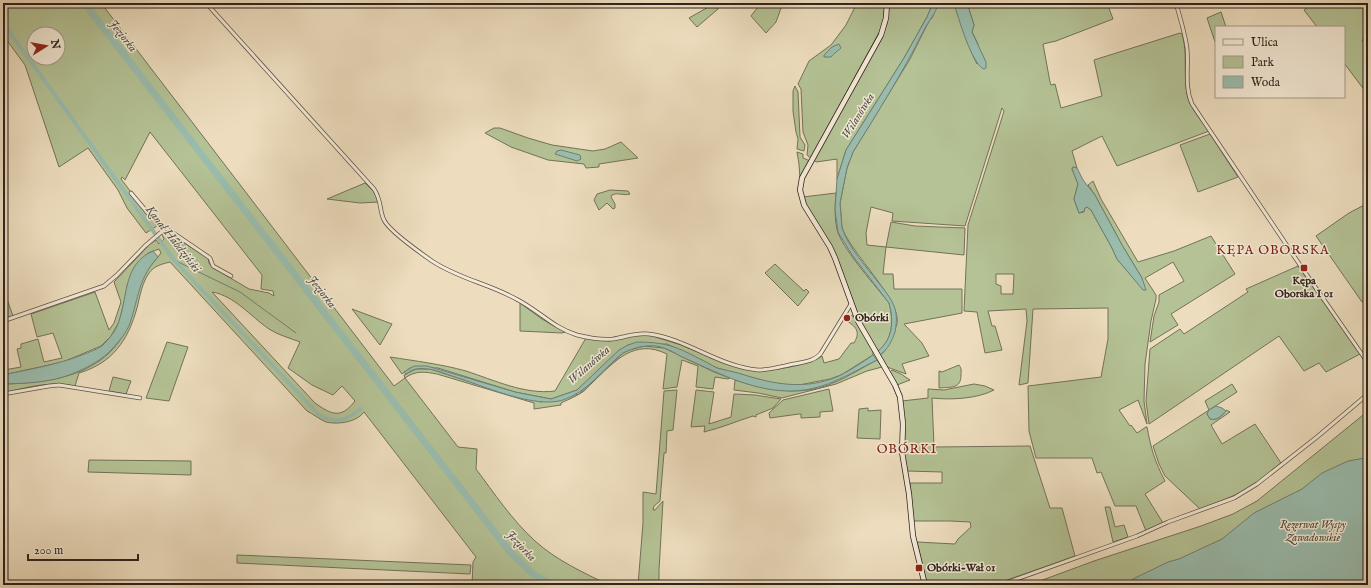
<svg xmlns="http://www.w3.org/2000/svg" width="1371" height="588" font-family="'IM FELL English',serif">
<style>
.green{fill:#b4c295;stroke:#72725a;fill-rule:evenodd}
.water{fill:#9abcad;stroke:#6f7f74}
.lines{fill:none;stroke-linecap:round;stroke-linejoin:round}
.stream{stroke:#6f7f74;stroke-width:1}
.canal{stroke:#9abcad;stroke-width:4}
.river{stroke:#9abcad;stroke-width:7}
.street-casing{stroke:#5e5246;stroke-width:4.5}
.secondary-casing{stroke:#2f231e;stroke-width:6}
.street{stroke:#f3e9d5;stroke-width:3}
.secondary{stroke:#f3e9d5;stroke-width:4.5}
.poi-dot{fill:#8f2418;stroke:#f3e9d5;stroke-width:1.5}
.labels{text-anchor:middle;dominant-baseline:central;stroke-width:3;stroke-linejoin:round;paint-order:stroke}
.poi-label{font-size:11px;font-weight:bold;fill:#2f231e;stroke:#f3e9d5;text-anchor:start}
.park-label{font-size:11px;font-style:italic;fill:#504b3c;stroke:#f3e9d5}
.water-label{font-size:12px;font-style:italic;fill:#4f5149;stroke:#f3e9d5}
.quarter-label{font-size:13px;letter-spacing:1px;fill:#7a1f14;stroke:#f3e9d5}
</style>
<rect width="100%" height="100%" fill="#edddbe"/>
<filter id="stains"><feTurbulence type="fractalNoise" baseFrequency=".005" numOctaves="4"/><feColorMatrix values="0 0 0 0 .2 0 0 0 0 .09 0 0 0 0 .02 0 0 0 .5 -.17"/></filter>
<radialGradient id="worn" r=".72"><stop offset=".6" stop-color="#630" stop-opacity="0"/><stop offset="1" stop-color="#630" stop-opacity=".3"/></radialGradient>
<g class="green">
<path d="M3 3H101L394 386 405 378 458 447 477 449 476 469C494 493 512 520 535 541 556 560 584 573 609 585H472L473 562 476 557 364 412C357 422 338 425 326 422 319 419 313 414 307 411L170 262C162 264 154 266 149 273 142 283 140 296 137 308 128 340 113 363 79 373L75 386C48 381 29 387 3 393V384C53 383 107 375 129 324 134 313 135 300 139 288 143 274 152 264 161 253L159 249 148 253 127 285 126 294 119 322 111 336 101 346 63 362 3 375 4 370 21 367 17 349 21 348V344L38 339 44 362 62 358 53 333 37 337 31 314 95 292 109 330 114 323 121 302 114 282 150 244 156 240 159 244 164 239 162 235 167 232 208 258 209 263 212 267 249 289 269 293 274 296 273 291 261 289 262 275 150 132 125 180 122 177 121 179 157 226 146 233 127 208 118 190 88 148 59 167 25 65 3 35ZM34 34H58V58H34ZM212 292C235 296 250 316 269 329 278 335 290 338 300 342L288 368 312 385 333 395 342 386 355 401C341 419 332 415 315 403Z"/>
<path d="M712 3H721L718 9 697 27 689 18 710 6Z"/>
<path d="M761 3H776L781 8 776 22 766 33 751 16Z"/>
<path d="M857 3H885L884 16 882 27 811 158 807 155 808 145 803 132 801 89 798 84 809 61 831 45 846 25Z"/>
<path d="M889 3H933L927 17 904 58 846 150 837 179V159L816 162 814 160 881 38 887 24Z"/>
<path d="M938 3H954L973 56 977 64 978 44 972 32 974 25 967 3H1107L1113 19 1056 41 1043 44 1050 82 1051 85 1055 84 1061 108 1102 96 1094 60 1180 33 1182 34C1188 53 1183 73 1187 93 1189 107 1201 120 1209 131L1117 166 1102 136 1072 151 1077 168 1073 167 1072 169 1078 184 1074 199 1079 213 1084 212 1085 207H1087L1091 210 1112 248 1117 259 1136 281 1142 278 1122 245 1095 195 1088 185 1093 181 1101 199 1138 262 1174 251 1211 236 1235 274 1171 314 1178 325 1150 342 1154 316 1159 302V295L1184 281 1173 262 1145 278 1156 295V299L1151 321 1145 364 1144 401 1147 424 1138 400 1119 410 1130 426 1131 425 1137 433 1146 427H1147C1151 449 1155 462 1165 481L1145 494 1163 523 1146 531 1136 506H1115L1101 472 1097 473 1092 458H1036L1029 431 1028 386 1101 377 1108 339V308L1033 309 1028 383 1019 385 1027 321 1026 309 988 311 992 326H995L1002 350 985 353 977 312 964 311 968 225 1000 124 1004 111 1002 108 965 226 892 221 893 213 871 207 866 233 867 245 886 247 891 222 915 226 965 228 964 255 886 247 883 274H893L894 289H962V313L904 324 922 343 929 356 902 364 906 374 887 367 880 355 884 352C888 343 894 333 897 324 902 301 851 253 842 228L840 203 847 168 853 152 910 59 929 21 932 18ZM996 274H1014L1013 294H1001V286L996 284Z"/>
<path d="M1314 3H1368V36L1362 40 1368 50V95L1344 63V27H1317L1304 10Z"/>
<path d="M1221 12 1226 27H1216V41L1215 42 1207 18Z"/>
<path d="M795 86 798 92 800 137 805 145 804 151 797 149 798 139 796 132 793 111V91Z"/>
<path d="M494 128H500L528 138 552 145 593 151 605 149 621 142 638 158 599 164V167L586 168 584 164 548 160 511 147 485 133Z"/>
<path d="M1210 134 1238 177 1198 192 1180 145Z"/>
<path d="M797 152 803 154V158L810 161 800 179 799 164Z"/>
<path d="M365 183 374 192 379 202 360 203 327 199Z"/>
<path d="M610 190 628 191 630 194C624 196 618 192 612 195L611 197 615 204V208L613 209 607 203 599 210 594 200 597 194Z"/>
<path d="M836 193C835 205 834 220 838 233 847 254 874 284 889 303 894 321 893 339 878 351L861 323 839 263 805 204 803 197Z"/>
<path d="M1368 203V298L1362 302 1316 236 1349 213Z"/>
<path d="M775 264 804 291 806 289 809 292 798 306 765 273Z"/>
<path d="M1298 266 1360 354 1326 372 1319 363 1304 371 1279 336 1149 424 1146 401 1150 349 1180 329 1184 334 1248 292 1246 289Z"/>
<path d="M3 288 13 316 3 319Z"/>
<path d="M520 303 542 319 565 332 562 333 520 331Z"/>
<path d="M352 309 392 324 380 345Z"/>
<path d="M846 315 853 316 855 319 873 351V355L841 375 830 379 799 385H790L772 383 717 368 667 344 628 345 577 390 551 399 515 392 438 368H410L402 374 390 357C415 361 441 364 466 371 494 380 525 395 555 391L586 338 609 341 640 334 649 335 681 345 712 358 760 371C776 370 810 365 822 356L824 363 839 359 851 343H854C862 330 854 325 843 319Z"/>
<path d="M167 342 188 347 169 401 146 398Z"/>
<path d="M644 346 664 348 714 372 730 378 728 379 715 377 713 389 696 387 698 366 682 360 677 387 663 389 667 354C634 338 615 361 592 383 589 386 585 391 581 393 575 397 567 400 561 403V405L534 409V403L437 374C425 372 416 370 405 378L404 375 416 369H430L511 395 541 402 579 394 623 353 629 350Z"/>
<path d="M877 360 882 367 867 371 836 384 782 398 758 393 734 390 735 380C764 389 795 396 825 386 843 380 860 369 877 360Z"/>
<path d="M959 365C962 369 961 371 961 375 961 389 951 387 939 388V371L942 372Z"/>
<path d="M892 370 901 374 910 380 897 385 890 372Z"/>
<path d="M113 377 131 381 126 394 109 391Z"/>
<path d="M974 384 985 386 994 390C977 399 950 400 932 398L934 447 1030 446 1050 508H1062L1075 556 993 585H927L917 542 955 544 958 539 971 527 970 522 950 521H913L910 483H942V472L907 471 903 447 902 401 928 398V389L944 390Z"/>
<path d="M1232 384 1237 392 1209 410 1207 414 1210 419C1217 421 1223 416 1226 410L1230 412 1211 425 1222 444 1255 424 1281 463 1258 482 1243 492 1200 509 1165 476 1159 464 1153 446 1209 410 1205 401Z"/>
<path d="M829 389 833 411 820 412V417L801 418V414H799L770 418 769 413 783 400Z"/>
<path d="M677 390 673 430 667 431 666 453H664L660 501 654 506 653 510H655L663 501 659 570V584L647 582V585H638L643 523V492L656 494 664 391Z"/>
<path d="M696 390 714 392 709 424 731 417 734 394 755 395 781 399 773 408 756 415V417L753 416C737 421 721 428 704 432L705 426 691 427Z"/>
<path d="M868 408V411L881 410 880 439 857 438 859 409Z"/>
<path d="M1368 411V585H1029L1094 561 1201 526 1233 514 1257 501Z"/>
<path d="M89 460 191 461V475L88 472Z"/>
<path d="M1105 507H1110L1115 527 1124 525 1128 537 1113 542Z"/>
<path d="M237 555 471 565 470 574 237 563Z"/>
</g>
<g class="water">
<path d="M933 3H938C936 14 929 20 924 30 903 72 878 112 853 152L847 168 840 203 842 228C849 248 865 265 878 282 885 291 894 301 896 313 897 320 896 326 895 332 892 341 888 349 880 355L878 351C893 339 894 321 889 303L852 255 838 232 835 210 837 179 846 150 904 58 927 17Z"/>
<path d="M954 3H967L974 25 972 32 986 62V68L984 69C972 65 958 17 954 3Z"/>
<path d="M839 44 841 48C838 51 834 53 831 57H824V55L832 47Z"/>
<path d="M561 150 580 155 581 159 577 161 555 154 557 151Z"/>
<path d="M1073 167 1077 168 1083 180 1095 195 1122 245 1142 278 1146 290H1143L1117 259 1112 248 1091 210 1087 207 1085 208 1084 211 1079 213 1074 199 1078 184 1072 169Z"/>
<path d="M153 251 158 257C138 279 139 297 130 323 126 334 120 340 113 348 107 355 100 360 91 365 60 382 38 383 3 384V375C30 369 56 365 82 355 89 352 96 350 102 346 109 339 116 331 119 321 128 296 123 264 153 251Z"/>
<path d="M637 342C663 342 676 346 698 358 705 361 711 365 717 368 724 370 731 371 738 373 772 384 805 391 839 376 851 370 863 362 873 355L877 360C847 375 822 392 787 391 749 390 714 371 680 356 675 353 670 350 664 348 651 343 635 347 623 353 603 369 588 392 563 400 533 409 482 385 452 376 440 372 429 367 416 369 412 370 409 372 406 374L404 372 414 366H427L515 392 551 399 577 390 619 350 628 345Z"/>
<path d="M1216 406 1222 408 1226 411C1221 416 1217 421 1210 419L1207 414 1209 410Z"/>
<path d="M1368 456V585H1127L1133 579 1168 562 1179 559 1222 539 1254 513 1302 489 1322 473 1348 461 1365 458Z"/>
</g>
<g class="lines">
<path class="stream" d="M174 260 240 292 296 333"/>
<path class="canal" d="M3 23 174 260 320 416C339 424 346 420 361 409"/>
<path class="river" d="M84 3 510 552 533 574 552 585"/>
<defs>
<g id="street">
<path d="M206 3 374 189C382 201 379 210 384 220 389 231 422 254 432 261 459 279 490 284 518 300 539 311 554 328 577 335 589 338 602 340 613 339 626 337 637 332 649 334 687 339 720 367 758 370 770 370 783 366 794 364 804 362 815 361 821 353L851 304"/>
<path d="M1176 3C1180 18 1185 33 1187 48 1189 67 1184 86 1192 104L1302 268 1368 363"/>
<path d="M131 193 152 218 166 228"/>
<path d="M3 321 104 286 117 275 145 246 166 228 210 258 213 266 231 276"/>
<path d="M3 394 49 386 59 385 140 398"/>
<path d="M1000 585 1137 536 1168 522 1234 498 1257 484 1317 437 1368 394"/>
</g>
<path id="secondary" d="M887 3 886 18 881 35 802 178 800 190 804 205 830 247 835 258 858 321 895 385 900 397 903 424 902 452 909 494 913 536 925 585"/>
</defs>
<use href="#street" class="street-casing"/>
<use href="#secondary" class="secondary-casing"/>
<use href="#street" class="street"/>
<use href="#secondary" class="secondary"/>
</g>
<g class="poi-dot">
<rect x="1300" y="264" width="8" height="8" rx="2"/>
<circle cx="847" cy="318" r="4"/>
<rect x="915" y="564" width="8" height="8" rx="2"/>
</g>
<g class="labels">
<g class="poi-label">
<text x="1304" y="281" text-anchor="middle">Kępa<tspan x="1304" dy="13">Oborska I 01</tspan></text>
<text x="855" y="318">Obórki</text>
<text x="927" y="568">Obórki-Wał 01</text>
</g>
<g class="park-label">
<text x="1313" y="525">Rezerwat Wyspy<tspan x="1313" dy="13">Zawadowskie</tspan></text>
</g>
<g class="water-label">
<text transform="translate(123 36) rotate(52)">Jeziorka</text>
<text transform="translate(858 116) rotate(-58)">Wilanówka</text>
<text transform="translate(173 239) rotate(52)">Kanał Habdziński</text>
<text transform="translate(322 292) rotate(52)">Jeziorka</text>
<text transform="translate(589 365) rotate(-41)">Wilanówka</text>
<text transform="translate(521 546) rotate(47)">Jeziorka</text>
</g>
<g class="quarter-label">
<text x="1273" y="250">KĘPA OBORSKA</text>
<text x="907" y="449">OBÓRKI</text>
</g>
</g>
<rect width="1371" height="588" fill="none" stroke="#edddbe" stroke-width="16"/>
<rect x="4" y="4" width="1363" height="580" fill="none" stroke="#2f231e" stroke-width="2"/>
<rect x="8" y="8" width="1355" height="572" fill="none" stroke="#2f231e"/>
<rect x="1215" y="26" width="130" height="72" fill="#f3e9d5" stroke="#a59a8c"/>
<rect x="1223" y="39" width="20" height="6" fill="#f3e9d5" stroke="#a59a8c"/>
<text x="1251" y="46" font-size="12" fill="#2f231e">Ulica</text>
<rect x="1223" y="56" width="20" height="12" fill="#b4c295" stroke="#a59a8c"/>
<text x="1251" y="66" font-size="12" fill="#2f231e">Park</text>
<rect x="1223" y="76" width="20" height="12" fill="#9abcad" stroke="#a59a8c"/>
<text x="1251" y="86" font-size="12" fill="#2f231e">Woda</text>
<g transform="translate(46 46) rotate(79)"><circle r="19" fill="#f3e9d5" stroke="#a59a8c"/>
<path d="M0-3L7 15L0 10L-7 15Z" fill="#8f2418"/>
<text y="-6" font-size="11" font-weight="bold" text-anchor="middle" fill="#2f231e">N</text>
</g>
<path d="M28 554v6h110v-6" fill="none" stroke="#2f231e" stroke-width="2"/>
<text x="34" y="554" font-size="12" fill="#2f231e" stroke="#f3e9d5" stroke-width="3" paint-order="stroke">200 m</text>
<rect width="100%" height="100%" filter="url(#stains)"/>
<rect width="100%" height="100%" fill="url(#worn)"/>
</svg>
